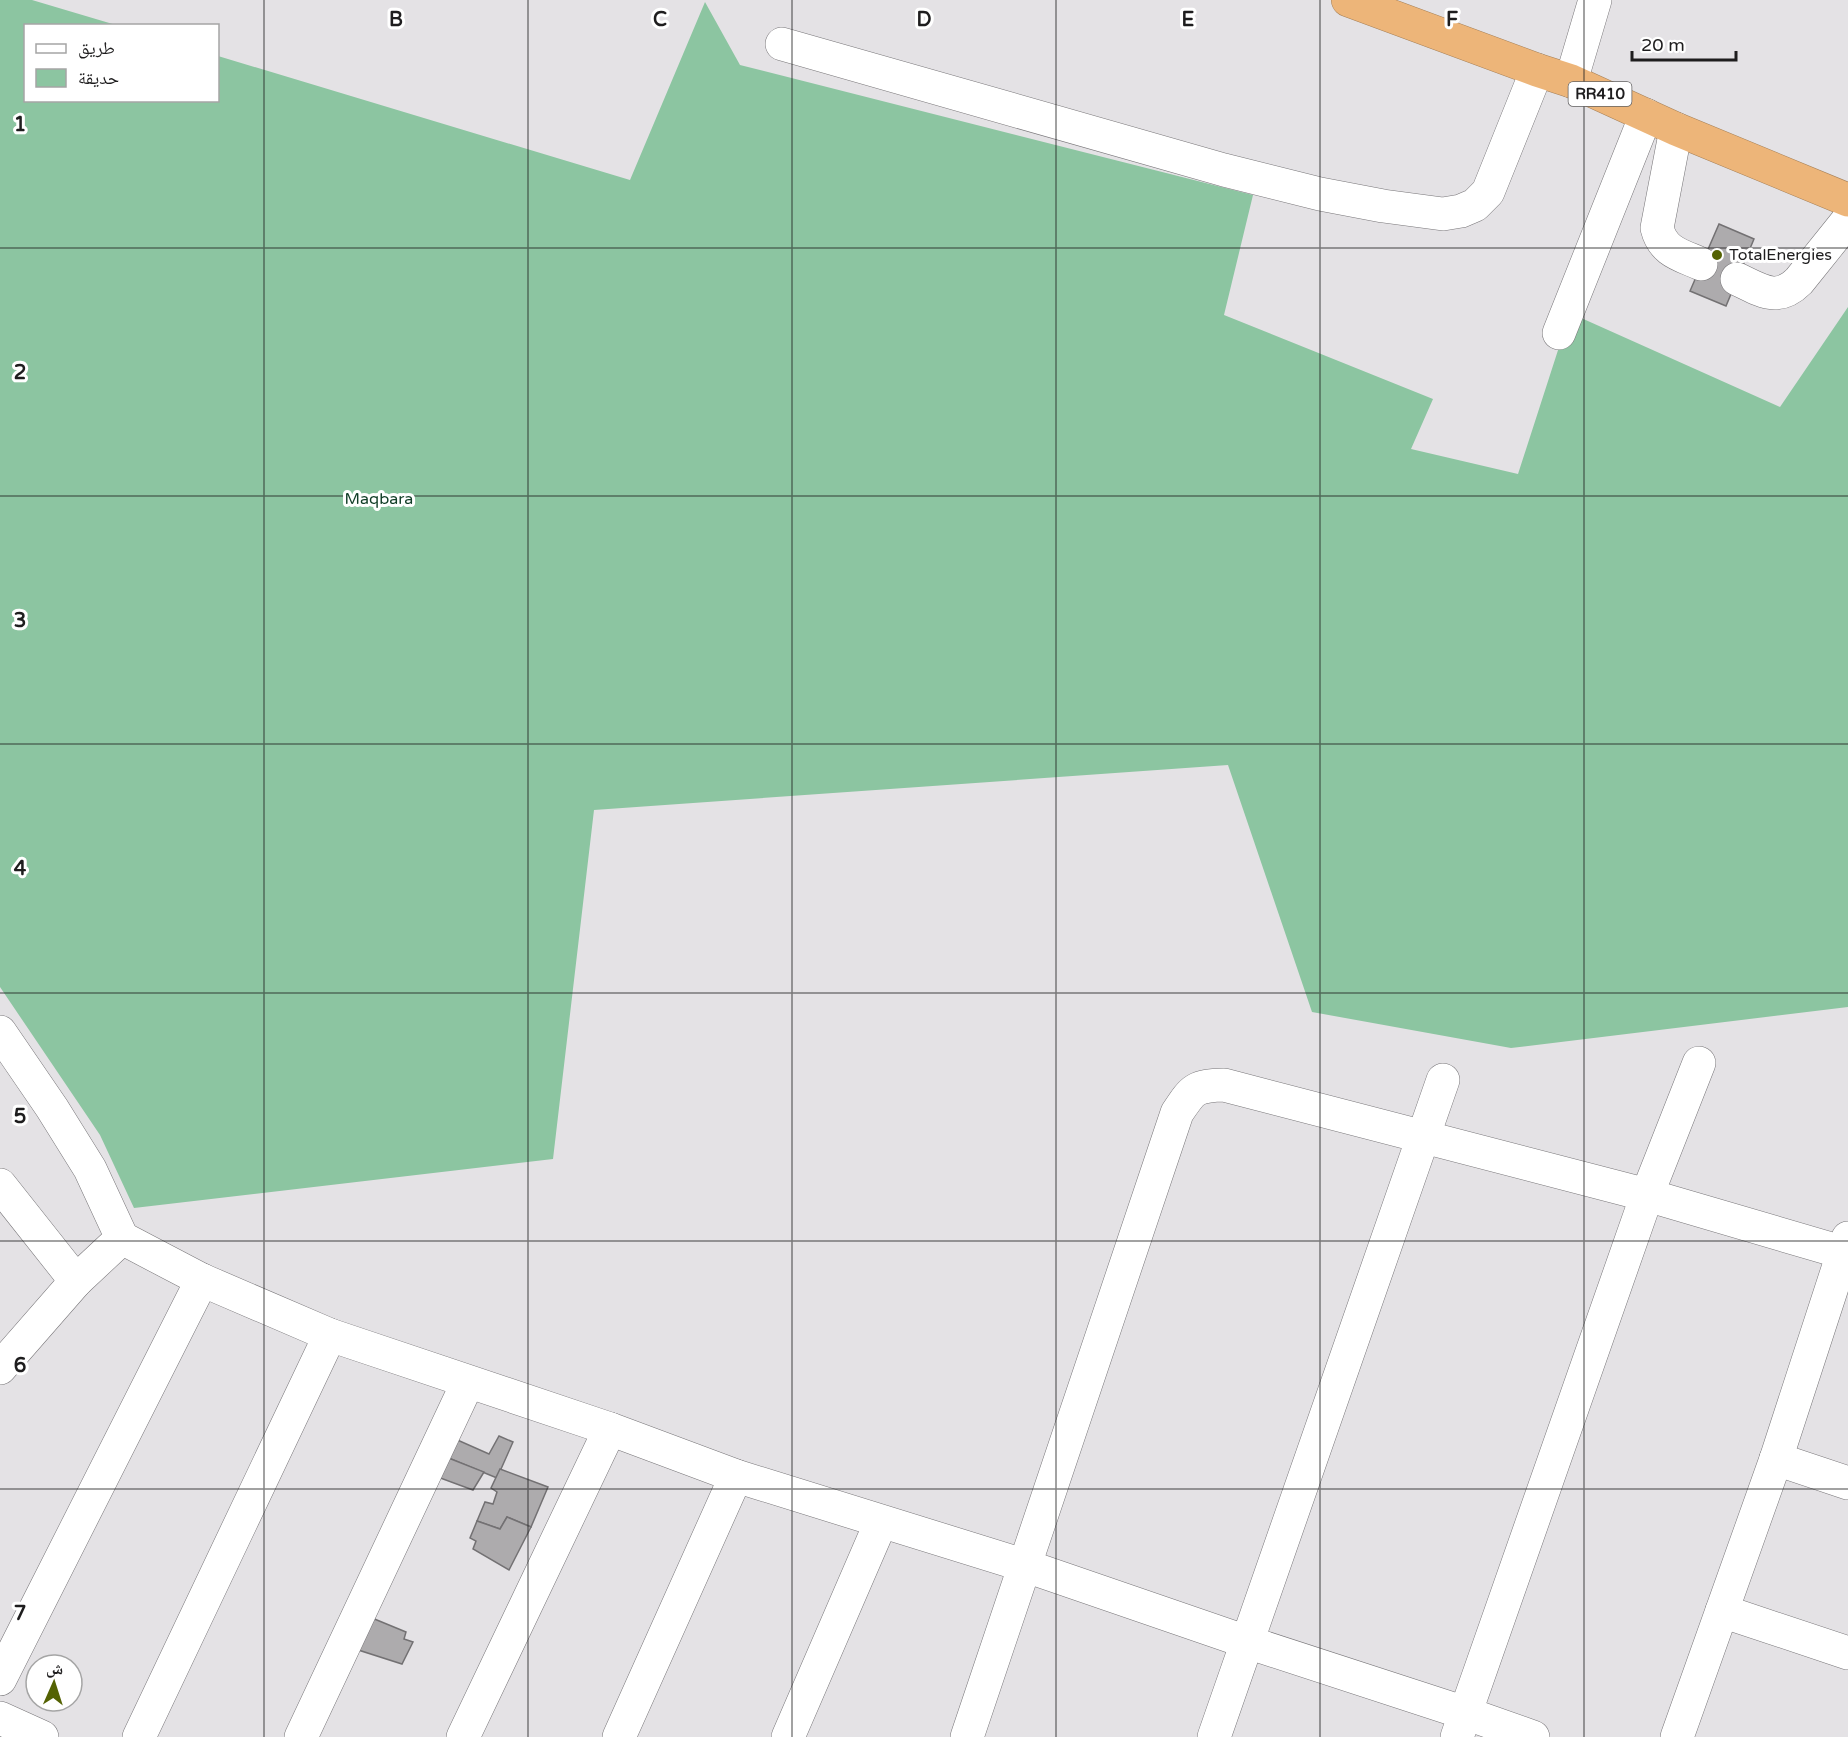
<svg xmlns="http://www.w3.org/2000/svg" width="1848" height="1737" font-family="'Varela Round','Noto Naskh Arabic',sans-serif">
<style>
.green{fill:#8cc5a1}
.building{fill:#adabad;stroke:#737173;stroke-width:1.5}
.lines{fill:none;stroke-linecap:round;stroke-linejoin:round}
.minor-casing{stroke:#787679;stroke-width:34}
.highway-casing{stroke:#a58059;stroke-width:34}
.minor{stroke:#fff;stroke-width:33}
.highway{stroke:#edb579;stroke-width:33}
.grid{fill:none;stroke:#1e1d1e;stroke-width:1.5;stroke-opacity:0.55}
.poi-dot{fill:#546203;stroke:#fff;stroke-width:2}
.labels{text-anchor:middle;dominant-baseline:central;stroke-width:6;stroke-linejoin:round;paint-order:stroke}
.shield{fill:#fff;stroke:#626162;stroke-width:1.5}
.shield-label{font-size:15px;font-weight:bold;fill:#1e1d1e}
.poi-label{font-size:16px;fill:#1e1d1e;stroke:#fff;text-anchor:start}
.park-label{font-size:16px;fill:#103d26;stroke:#fff}
.grid-label{font-size:20px;text-anchor:middle;font-weight:bold;fill:#1e1d1e;stroke:#fff;stroke-width:6;stroke-linejoin:round;paint-order:stroke}
</style>
<rect width="100%" height="100%" fill="#e4e2e5"/>
<path class="green" d="M0 0H32L116 25 26 26V100H218V56L630 180 705 2 740 65 1253 195 1224 315 1433 399 1411 449 1518 474 1570 313 1780 407 1848 307V1007L1511 1048 1312 1012 1228 765 594 810 553 1159 134 1208 100 1135 0 987Z"/>
<g class="building">
<path d="M1719 224 1754 239 1726 306 1690 291Z"/>
<path d="M499 1436 513 1442 497 1478 446 1457 453 1438 489 1454Z"/>
<path d="M446 1457 484 1472 473 1490 432 1475Z"/>
<path d="M500 1469 548 1487 531 1527 507 1517 500 1529 477 1521 485 1502 493 1504 497 1492 491 1488Z"/>
<path d="M507 1517 531 1527 509 1570 473 1549 476 1541 470 1538 477 1521 500 1529Z"/>
<path d="M372 1618 406 1632 404 1639 413 1642 402 1664 349 1647Z"/>
</g>
<g class="lines">
<defs>
<g id="minor">
<path d="M782 44 1224 170 1320 194 1383 206 1443 214 1461 211 1475 205 1488 192 1537 70"/>
<path d="M1571 81 1595 0"/>
<path d="M1676 129 1657 228C1663 252 1681 255 1701 264"/>
<path d="M1737 279C1761 290 1777 303 1799 281L1848 220"/>
<path d="M1559 333 1646 115"/>
<path d="M0 1032 52 1108 90 1169 122 1238"/>
<path d="M0 1185 76 1281"/>
<path d="M0 1368 76 1281 122 1238 202 1280 330 1335 610 1429 736 1476 1026 1566 1247 1642 1465 1713 1533 1737"/>
<path d="M1776 1459 1848 1483"/>
<path d="M1722 1611 1848 1653"/>
<path d="M0 1679 202 1280"/>
<path d="M0 1718 42 1737"/>
<path d="M139 1737 330 1335"/>
<path d="M301 1737 468 1382"/>
<path d="M463 1737 610 1429"/>
<path d="M619 1737 736 1476"/>
<path d="M788 1737 881 1522"/>
<path d="M967 1737 1177 1113C1193 1089 1194 1086 1224 1085L1647 1195 1848 1254"/>
<path d="M1214 1737 1443 1080"/>
<path d="M1457 1737 1647 1195 1699 1063"/>
<path d="M1677 1737 1776 1459 1848 1238"/>
</g>
<path id="highway" d="M1348 0 1537 70 1571 81 1676 129 1848 200"/>
</defs>
<use href="#minor" class="minor-casing"/>
<use href="#highway" class="highway-casing"/>
<use href="#minor" class="minor"/>
<use href="#highway" class="highway"/>
</g>
<path class="grid" d="M264 0V1737M528 0V1737M792 0V1737M1056 0V1737M1320 0V1737M1584 0V1737M0 248H1848M0 496H1848M0 744H1848M0 993H1848M0 1241H1848M0 1489H1848"/>
<circle class="poi-dot" cx="1717" cy="255" r="6"/>
<g class="labels">
<rect class="shield" x="1568.5" y="82" width="63" height="24" rx="4.5"/>
<g class="shield-label">
<text x="1600" y="94">RR410</text>
</g>
<g class="poi-label">
<text x="1729" y="255">TotalEnergies</text>
</g>
<g class="park-label">
<text x="379" y="499">Maqbara</text>
</g>
</g>
<g class="grid-label">
<text x="396" y="26">B</text>
<text x="660" y="26">C</text>
<text x="924" y="26">D</text>
<text x="1188" y="26">E</text>
<text x="1452" y="26">F</text>
<text x="20" y="131">1</text>
<text x="20" y="379">2</text>
<text x="20" y="627">3</text>
<text x="20" y="875">4</text>
<text x="20" y="1123">5</text>
<text x="20" y="1372">6</text>
<text x="20" y="1620">7</text>
</g>
<rect x="24" y="24" width="195" height="78" fill="#ffffff" stroke="#a5a5a5" stroke-width="1.5"/>
<rect x="36" y="44" width="30" height="9" fill="#ffffff" stroke="#a5a5a5" stroke-width="1.5"/>
<text x="78" y="54" font-size="18" fill="#1e1d1e">طريق</text>
<rect x="36" y="69" width="30" height="18" fill="#8cc5a1" stroke="#a5a5a5" stroke-width="1.5"/>
<text x="78" y="84" font-size="18" fill="#1e1d1e">حديقة</text>
<g transform="translate(54 1683) rotate(3)"><circle r="28" fill="#ffffff" stroke="#a5a5a5" stroke-width="1.5"/>
<path d="M0-4.5L10 22L0 15L-10 22Z" fill="#546203"/>
<text y="-9" font-size="16" font-weight="bold" text-anchor="middle" fill="#1e1d1e">ش</text>
</g>
<path d="M1632 51v9h104v-9" fill="none" stroke="#1e1d1e" stroke-width="3"/>
<text x="1641" y="51" font-size="18" fill="#1e1d1e" stroke="#ffffff" stroke-width="4.5" paint-order="stroke">20 m</text>
</svg>
